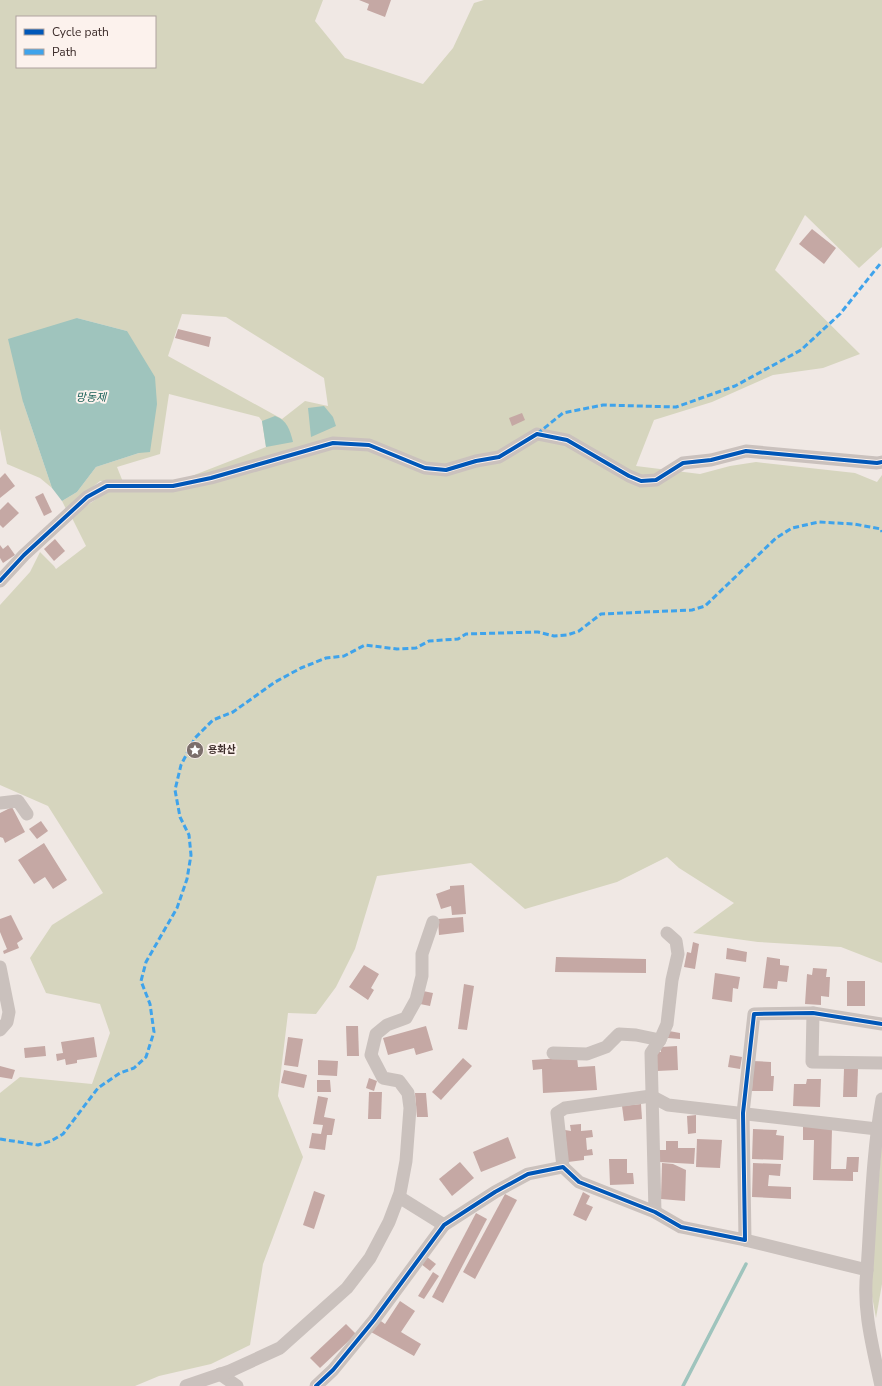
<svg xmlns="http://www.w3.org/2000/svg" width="882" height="1386" font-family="'Nunito Sans','Noto Sans KR',sans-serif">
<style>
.green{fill:#d6d5be;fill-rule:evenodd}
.water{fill:#9fc4bd}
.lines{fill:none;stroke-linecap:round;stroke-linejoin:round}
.stream{stroke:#9fc4bd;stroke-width:3.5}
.building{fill:#c5a8a4}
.minor{stroke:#cac1bd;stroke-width:13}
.quiet{stroke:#3fa3eb;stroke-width:3;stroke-dasharray:6 3;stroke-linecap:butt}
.cycleway-casing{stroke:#fcf2ed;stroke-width:6}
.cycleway{stroke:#0057b8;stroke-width:4}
.labels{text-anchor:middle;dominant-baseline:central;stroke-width:4;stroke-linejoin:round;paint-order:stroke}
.poi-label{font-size:10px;font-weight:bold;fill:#3c2c2a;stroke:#fcf2ed;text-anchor:start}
.water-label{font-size:11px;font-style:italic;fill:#1b6159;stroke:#fcf2ed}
</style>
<rect width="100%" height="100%" fill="#f0e8e4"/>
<g class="green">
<path d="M0 0H323L315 21 345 58 423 84 453 48 474 3 484 0H882V247L859 268 805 215 775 270 860 354 823 368 773 375 712 402 654 420 636 466 700 474 730 466 756 462 855 473 877 482 882 475V963L841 947 758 942 693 933 734 903 679 868 667 857 617 882 525 909 471 863 377 876 355 949 336 987 316 1014 288 1013 278 1096 303 1157 263 1264 250 1345 211 1364 159 1376 135 1386H0V1093L20 1077 92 1084 110 1033 100 1004 46 993 30 958 52 925 103 893 48 806 0 785V605L30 572 40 552 54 566 56 569 86 546 71 516 107 492 184 479 266 447 262 421 259 417 169 394 160 454 117 467 123 482 100 481 66 509 62 501 77 492 96 467 139 453 127 331 77 318 23 402 52 488 40 478 7 464 0 429ZM17 17H155V67H17ZM182 314 226 317 324 378 328 406 305 401 282 419 168 356Z"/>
<path d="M882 1139V1284L876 1318 870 1285Z"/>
</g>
<g class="water">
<path d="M77 318 127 331 155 377 157 404 150 452 139 453 96 467 77 492 62 501 52 488 23 402 8 339Z"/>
<path d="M324 406 333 417 336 426 311 437 308 408Z"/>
<path d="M275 416C287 420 290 430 293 442L266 447 262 421Z"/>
</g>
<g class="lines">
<path class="stream" d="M683 1386 746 1264"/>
</g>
<g class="building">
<path d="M359 0H391L385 17 367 10 369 4Z"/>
<path d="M812 229 836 248 824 264 799 244Z"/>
<path d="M178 329 211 337 209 347 175 338Z"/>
<path d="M522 413 525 420 512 426 509 418Z"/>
<path d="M5 473 15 486 0 498V478Z"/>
<path d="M43 493 52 512 44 516 35 497Z"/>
<path d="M8 502 19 513 3 528 0 525V510Z"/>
<path d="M55 539 65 551 54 561 44 549Z"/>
<path d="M0 545 3 549 8 545 15 555 3 563 0 558Z"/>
<path d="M12 807 25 832 5 843 3 838 0 837V813Z"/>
<path d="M41 821 48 831 37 839 29 829Z"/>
<path d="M44 843 67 880 53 889 45 877 34 884 18 860Z"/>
<path d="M464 885 466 914 452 915 451 906 441 909 436 894 450 889V886Z"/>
<path d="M11 915 23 939 17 943 19 948 4 954 3 951 7 949 0 932V919Z"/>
<path d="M463 917 464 932 439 935 438 919Z"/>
<path d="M693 942 699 944 695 969 684 967 687 952 691 953Z"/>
<path d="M727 948 747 952 746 962 726 959Z"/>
<path d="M556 957 646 959V973L555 972Z"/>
<path d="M767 957 780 959V965L789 966 787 982 778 981 777 989 763 988Z"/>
<path d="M364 965 379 974 371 988 374 990 368 1000 349 987Z"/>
<path d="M813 968 827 969 826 977H830L829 997 821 996V1005L805 1004 807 974 812 975Z"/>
<path d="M715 973 740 977 738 989 733 988 732 1002 712 999Z"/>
<rect x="847" y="981" width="18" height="25"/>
<path d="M464 984 474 986 467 1030 458 1029Z"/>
<path d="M423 991 433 993 430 1006 420 1004Z"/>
<path d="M346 1026H358L359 1056H347Z"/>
<path d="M426 1026 433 1050 416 1055 414 1048 388 1055 383 1038Z"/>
<path d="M669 1031 680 1033V1039L668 1038Z"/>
<path d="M94 1037 97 1057 77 1060V1063L66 1065 65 1059 57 1061 56 1054 63 1053 61 1042Z"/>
<path d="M288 1037 303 1039 298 1067 284 1065Z"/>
<path d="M45 1046 46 1056 25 1058 24 1048Z"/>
<path d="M677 1046 678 1070 657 1071V1052H661V1047Z"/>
<path d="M730 1055 742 1057 740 1069 728 1067Z"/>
<path d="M577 1057 578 1067 595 1066 597 1090 543 1093 542 1069 533 1070 532 1060Z"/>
<path d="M463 1058 472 1066 441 1100 432 1092Z"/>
<path d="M318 1060 338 1061 337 1076 318 1075Z"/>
<path d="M753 1061 771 1062V1076H774L773 1091H752Z"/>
<path d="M0 1066 15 1070 12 1079 0 1077Z"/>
<path d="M844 1069H858L857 1097H843Z"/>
<path d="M284 1070 307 1075 304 1088 281 1083Z"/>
<path d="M369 1078 377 1081 374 1091 366 1088Z"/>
<path d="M807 1079H821L820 1107 793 1106 794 1084H806Z"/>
<path d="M317 1080H330L331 1092H317Z"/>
<path d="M369 1092H382L381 1119H368Z"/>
<path d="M415 1093H426L428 1117H417Z"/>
<path d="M318 1096 328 1098 324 1117 335 1119 332 1135H327L325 1150 309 1148 312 1133 321 1134 323 1125 313 1124Z"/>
<path d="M641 1104 642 1119 624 1121 622 1106Z"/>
<path d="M696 1115V1133L688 1134 687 1116Z"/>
<path d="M581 1124V1131L592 1130 593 1137 586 1138 587 1150 592 1149 593 1155 584 1156V1160L568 1162 565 1130 571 1131 570 1125Z"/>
<path d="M803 1126 832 1129 831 1169H846L847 1157H859L858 1172H853V1181L813 1180 814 1140H803Z"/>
<path d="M753 1129 777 1130 776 1135 784 1136 783 1160 752 1159Z"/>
<path d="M508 1137 516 1158 481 1172 473 1152Z"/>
<path d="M697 1139 722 1140 720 1168 696 1167Z"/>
<path d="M666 1141H678V1148H695L694 1164 659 1162V1150H666Z"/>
<path d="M609 1159H627V1173H633L634 1184 610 1185Z"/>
<path d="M460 1162 474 1178 452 1196 439 1179Z"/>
<path d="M662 1163 673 1164 686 1170 685 1201 661 1199Z"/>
<path d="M753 1163 781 1164 780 1176 769 1175 768 1186 791 1187V1199L752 1197Z"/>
<path d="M314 1191 325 1195 314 1229 303 1225Z"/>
<path d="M583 1192 590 1196 586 1204 593 1207 586 1221 573 1215Z"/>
<path d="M505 1194 517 1200 475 1279 463 1272Z"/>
<path d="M476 1213 487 1219 443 1303 432 1297Z"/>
<path d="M427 1257 436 1264 430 1271 421 1264Z"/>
<path d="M433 1272 439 1276 424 1299 418 1296Z"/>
<path d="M400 1301 415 1311 401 1332 421 1344 414 1356 371 1332 378 1319 385 1324Z"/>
<path d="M346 1324 356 1334 320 1368 310 1358Z"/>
</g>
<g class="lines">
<g class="minor">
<path d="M0 581 24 555 87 497 107 486H173L211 478 333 443 369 445 425 468 446 470 476 461 499 457 537 434 567 440 629 476 641 481 656 480 683 463 711 460 746 451 877 463 882 462"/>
<path d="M0 803 18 801 27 814"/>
<path d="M0 967 9 1012 7 1022 0 1030"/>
<path d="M813 1013 812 1062 882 1063"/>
<path d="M553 1053 587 1054 606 1047 619 1034 636 1035 660 1040"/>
<path d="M563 1167 557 1113 565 1108 651 1096 668 1105 877 1129"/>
<path d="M399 1197 444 1225"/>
<path d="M655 1212 651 1053 660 1040 667 1024 672 980 678 954 676 941 667 933"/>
<path d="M745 1240 867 1270"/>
<path d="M220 1374 237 1386"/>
<path d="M186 1386 230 1371 280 1348 347 1288 370 1258 389 1222 400 1193 406 1161 410 1108 408 1093 399 1081 383 1078 371 1055 376 1034 387 1025 406 1018 416 1000 422 976V954L433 922"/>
<path d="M316 1386 333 1370 374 1320 444 1225 495 1192 528 1174 563 1167 579 1182 655 1212 681 1227 745 1240 743 1113 754 1014 813 1013 882 1024"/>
<path d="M881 1386C873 1348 862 1309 867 1270 871 1213 872 1156 882 1099"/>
</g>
<g class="quiet">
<path d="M537 434 563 413 603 405 676 407 735 386 801 350 840 314 880 264"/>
<path d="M0 1139 38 1145 51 1141 63 1134 98 1088 120 1073 134 1068 146 1057 154 1032 150 1004 141 981 146 962 177 908 187 879 191 855 189 835 180 817 175 790 181 765 195 738 213 720 233 712 275 682 301 668 326 658 344 656 365 645 397 649 416 648 429 641 458 639 466 634 538 632 554 636 567 635 579 631 601 614 692 610 705 606 776 538 792 528 819 522 854 524 881 529 882 532"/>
</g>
<defs>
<g id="cycleway">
<path d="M0 581 24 555 87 497 107 486H173L211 478 333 443 369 445 425 468 446 470 476 461 499 457 537 434 567 440 629 476 641 481 656 480 683 463 711 460 746 451 877 463 882 462"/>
<path d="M316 1386 333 1370 374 1320 444 1225 495 1192 528 1174 563 1167 579 1182 655 1212 681 1227 745 1240 743 1113 754 1014 813 1013 882 1024"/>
</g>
</defs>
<use href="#cycleway" class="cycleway-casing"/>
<use href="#cycleway" class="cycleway"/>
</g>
<defs>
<symbol id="sight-disc" viewBox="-11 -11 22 22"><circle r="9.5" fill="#7b6e6b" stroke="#fcf2ed"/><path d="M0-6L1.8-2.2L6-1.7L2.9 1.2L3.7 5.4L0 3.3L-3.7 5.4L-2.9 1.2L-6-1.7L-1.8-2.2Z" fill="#fff"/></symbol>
</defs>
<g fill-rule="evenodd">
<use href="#sight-disc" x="185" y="740" width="20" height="20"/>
</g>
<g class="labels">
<g class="poi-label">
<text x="208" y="750">용화산</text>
</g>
<g class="water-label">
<text x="91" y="397">망동제</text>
</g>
</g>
<rect x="16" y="16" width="140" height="52" fill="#fcf2ed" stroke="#afa39f"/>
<rect x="24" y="29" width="20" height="6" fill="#0057b8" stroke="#afa39f"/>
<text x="52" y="36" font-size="12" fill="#3c2c2a">Cycle path</text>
<rect x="24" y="49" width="20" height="6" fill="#3fa3eb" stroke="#afa39f"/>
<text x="52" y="56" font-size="12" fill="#3c2c2a">Path</text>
</svg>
